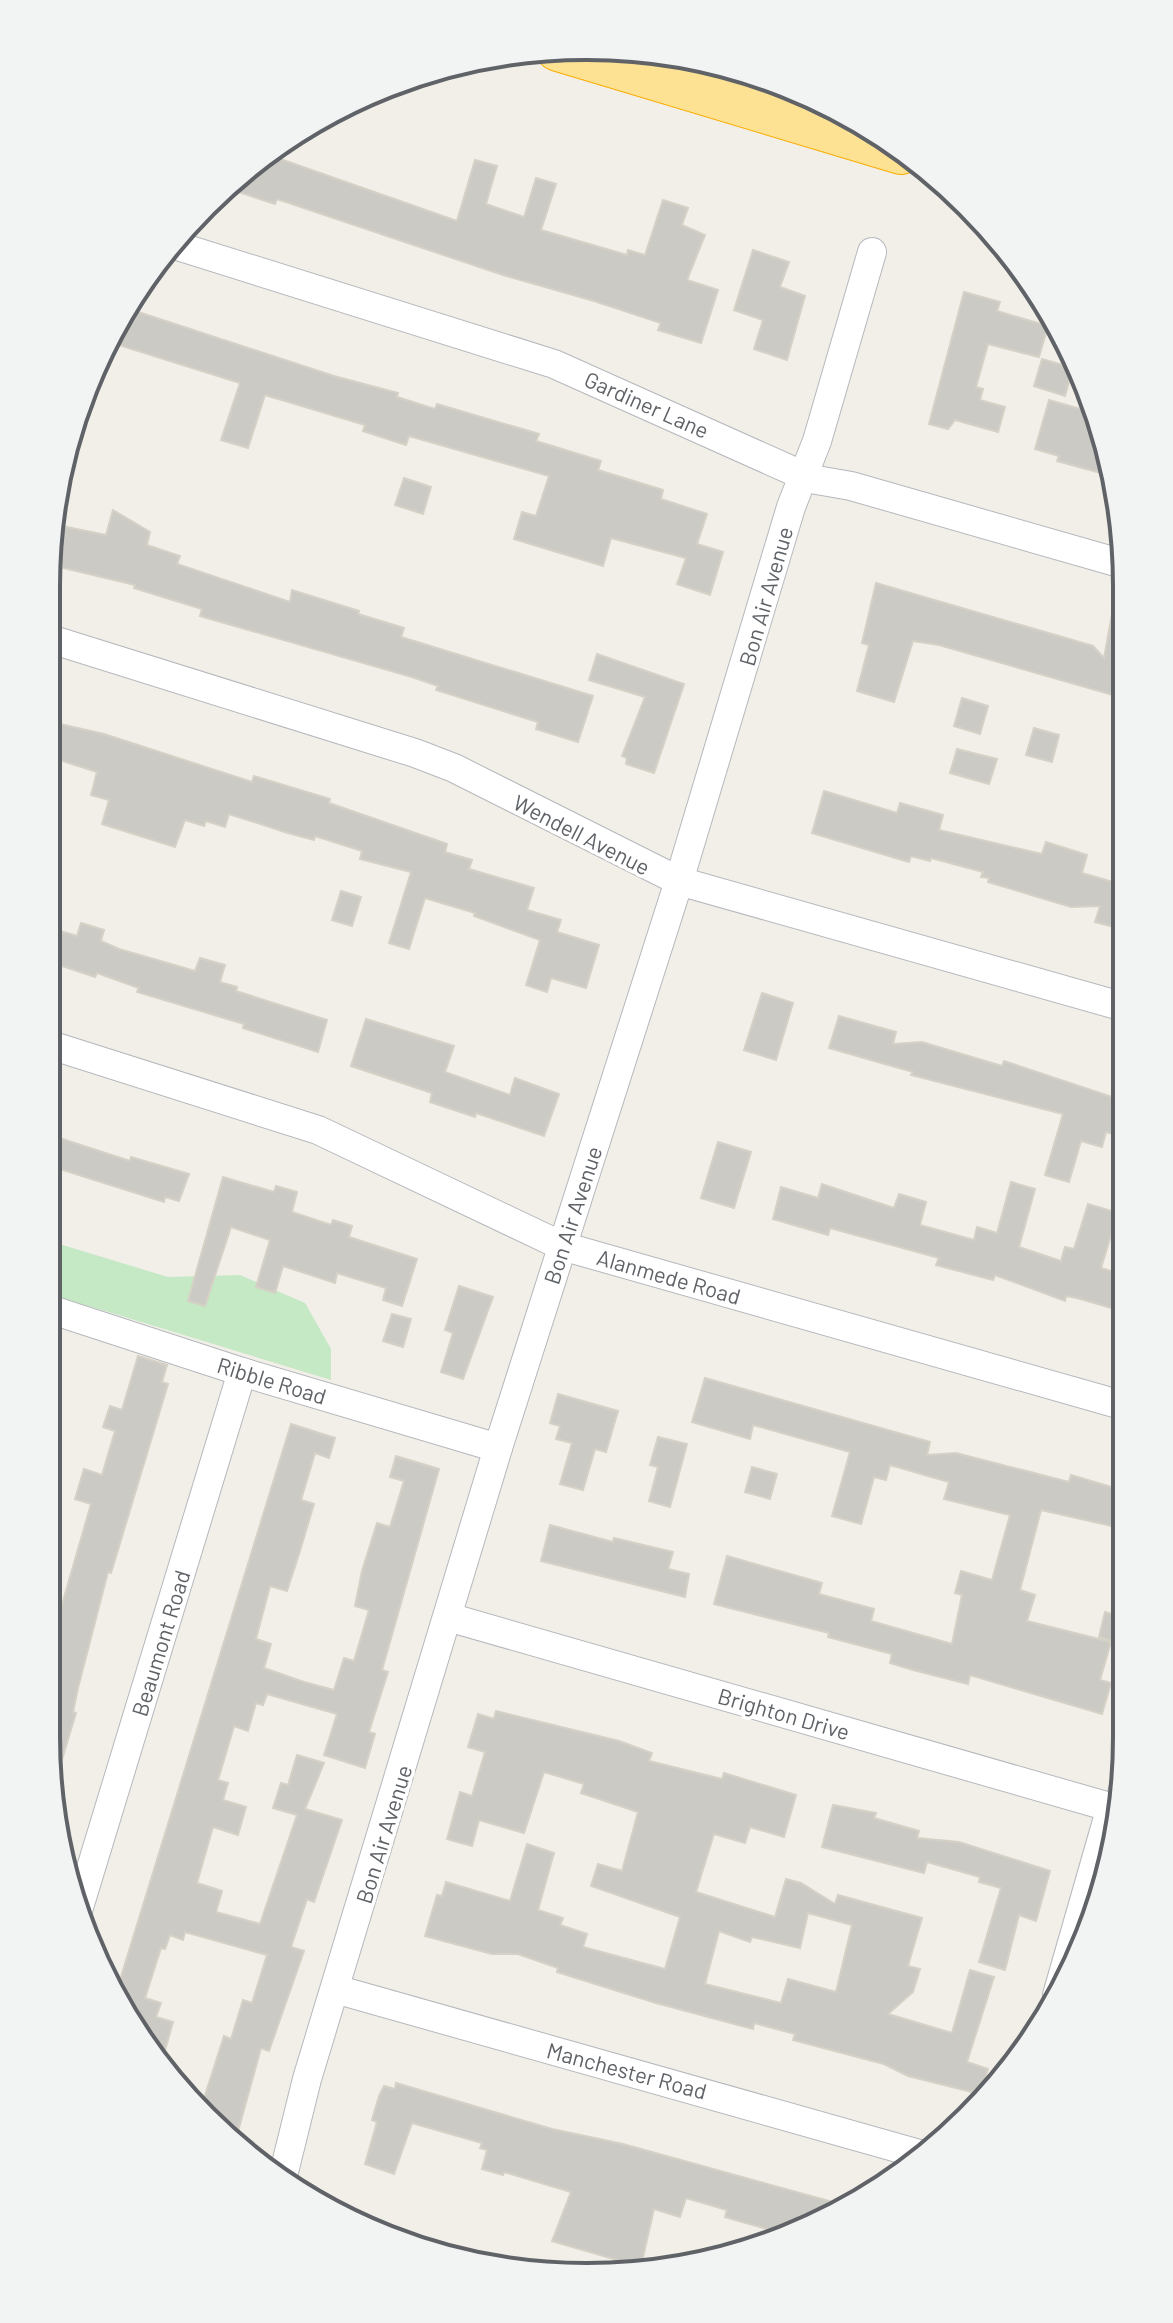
<svg xmlns="http://www.w3.org/2000/svg" width="1173" height="2323" font-family="Barlow,sans-serif">
<style>
.green{fill:#c5e8c5}
.building{fill:#cccac5;stroke:#d6d1c6;stroke-width:2;fill-rule:evenodd}
.lines{fill:none;stroke-linecap:round;stroke-linejoin:round}
.service-casing{stroke:#b5b8bc;stroke-width:16}
.minor-casing{stroke:#b5b8bc;stroke-width:30}
.motorway-casing{stroke:#f9ab00;stroke-width:46}
.service{stroke:#fff;stroke-width:14}
.minor{stroke:#fff;stroke-width:28}
.motorway{stroke:#fde293;stroke-width:44}
.labels{text-anchor:middle;dominant-baseline:central;stroke-width:7;stroke-linejoin:round;paint-order:stroke}
.street-label{font-size:22px;fill:#5f6368;stroke:#fff}
.rim{fill:none;stroke:#5f6368;stroke-width:4}
</style>
<rect width="100%" height="100%" fill="#f1efe8"/>
<path class="green" d="M46 1240 168 1277 240 1275 305 1303 331 1349V1380L46 1293Z"/>
<g class="building">
<path d="M266 154 457 221 475 160 497 166 486 204 524 217 536 178 556 184 541 230 627 255 628 250 645 255 663 200 688 208 682 225 705 235 687 280 718 290 701 343 658 330 661 323 594 301 503 275 277 199 275 204 223 187Z"/>
<path d="M753 250 789 262 780 287 805 296 787 360 754 349 763 320 734 310Z"/>
<path d="M964 292 1000 302 997 311 1048 326 1039 357 988 344 976 387 983 389 980 400 1005 407 998 432 955 420 948 429 929 424Z"/>
<path d="M126 308 334 376 398 393 397 397 435 409 437 404 539 434 536 441 601 461 598 470 663 490 661 499 707 514 697 544 723 552 710 595 677 584 686 558 611 538 603 566 514 539 522 512 536 516 549 476 409 436 406 445 363 431 365 425 265 395 248 448 221 440 240 383 106 341Z"/>
<path d="M1042 359 1073 368 1065 396 1034 386Z"/>
<path d="M1049 400 1095 413 1112 476 1057 461 1059 456 1035 449Z"/>
<path d="M404 478 431 487 423 514 395 505Z"/>
<path d="M113 510 150 532 147 545 180 556 177 564 290 602 292 590 359 611 358 614 404 628 401 637 593 696 578 742 536 729 538 722 436 690 438 686 412 677 200 616 202 609 134 588 135 585 47 564 52 524 106 535Z"/>
<path d="M876 583 1093 646 1104 658 1112 614 1123 615V698L939 645 913 641 894 702 857 691 869 645 862 643Z"/>
<path d="M597 654 684 684 654 773 626 764 627 758 622 756 645 697 589 680Z"/>
<path d="M962 698 988 706 980 734 954 726Z"/>
<path d="M47 721 104 734 252 782 254 776 330 799 329 803 447 844 445 852 472 860 469 869 534 888 527 910 561 920 557 932 599 945 586 988 551 978 547 992 526 985 540 940 474 916 475 913 425 898 409 949 389 943 411 872 360 859 362 851 315 836 314 840 288 833 229 814 225 827 206 821 204 826 185 820 175 847 102 824 109 800 91 795 97 772 47 756Z"/>
<path d="M1034 728 1059 735 1052 762 1026 755Z"/>
<path d="M957 749 997 759 989 784 950 773Z"/>
<path d="M824 791 897 813 900 803 943 815 939 830 1042 854 1046 842 1087 855 1082 873 1123 885 1124 921 1120 920 1118 928 1095 922 1100 906 1071 907 988 882 989 878 981 877 983 872 931 858 930 861 911 856 909 862 812 833Z"/>
<path d="M341 891 361 897 352 926 332 920Z"/>
<path d="M81 923 104 930 101 941 119 949 195 971 200 958 225 965 220 982 237 987 236 991 327 1020 318 1052 243 1028 244 1024 137 992 139 988 97 973 95 977 47 961V927L77 936Z"/>
<path d="M762 993 793 1003 776 1060 744 1050Z"/>
<path d="M839 1016 896 1032 893 1044 922 1042 1002 1066 1004 1061 1124 1101V1137L1106 1132 1102 1147 1081 1141 1069 1182 1045 1175 1063 1114 911 1075 913 1072 829 1048Z"/>
<path d="M366 1019 454 1046 445 1072 510 1095 515 1078 559 1094 544 1136 476 1113 475 1117 430 1102 432 1093 351 1066Z"/>
<path d="M47 1134 130 1161 131 1157 189 1174 179 1201 165 1197 164 1202 47 1165Z"/>
<path d="M718 1142 751 1152 734 1208 701 1198Z"/>
<path d="M223 1177 274 1192 276 1186 297 1192 292 1212 331 1225 333 1220 352 1226 349 1237 417 1259 402 1306 383 1300 386 1288 337 1273 335 1283 283 1266 275 1293 256 1287 270 1240 231 1227 205 1306 188 1301Z"/>
<path d="M1011 1182 1035 1189 1019 1247 1061 1261 1065 1247 1074 1249 1088 1204 1118 1213 1101 1268 1124 1275 1125 1312 1077 1298 1066 1296 1065 1301 995 1275 993 1280 936 1265 939 1258 830 1228 828 1235 773 1219 781 1187 818 1198 822 1184 894 1208 899 1194 926 1202 920 1225 974 1240 977 1227 997 1233Z"/>
<path d="M459 1286 493 1297 463 1379 441 1372 453 1333 445 1330Z"/>
<path d="M392 1314 411 1319 403 1347 383 1341Z"/>
<path d="M138 1356 167 1365 162 1382 168 1384 111 1573 108 1572 78 1688 73 1712 76 1713 54 1786 46 1736V1691L54 1665 46 1660 91 1504 75 1499 84 1469 102 1475 115 1431 103 1427 110 1406 122 1410Z"/>
<path d="M705 1378 930 1442 927 1455 956 1453 1069 1482 1071 1475 1125 1491V1529L1041 1510 1020 1590 1035 1595 1027 1621 1111 1642 1100 1680 1111 1683 1102 1714 970 1675 968 1684 913 1670 890 1663 892 1654 828 1637 829 1633 714 1604 727 1556 822 1583 819 1594 874 1609 871 1621 952 1644 962 1595 955 1593 961 1571 992 1580 1010 1515 944 1499 949 1482 890 1465 886 1480 874 1477 861 1524 832 1516 850 1452 753 1425 750 1439 692 1422Z"/>
<path d="M558 1394 618 1411 606 1452 595 1449 583 1490 560 1484 572 1443 556 1439 560 1426 550 1423Z"/>
<path d="M291 1424 335 1438 329 1458 315 1453 301 1500 314 1504 300 1551 287 1591 270 1586 256 1639 271 1644 264 1668 304 1682 334 1690 344 1658 354 1661 369 1610 355 1606 362 1571 377 1523 390 1527 404 1481 390 1477 396 1456 439 1469 382 1670 388 1672 369 1732 375 1734 365 1768 324 1755 337 1714 267 1694 263 1705 256 1703 248 1731 234 1726 218 1780 228 1783 223 1800 246 1807 238 1835 213 1827 197 1883 222 1891 216 1912 260 1924 297 1815 273 1808 281 1783 288 1785 297 1755 324 1763 305 1809 342 1820 314 1902 307 1899 291 1947 304 1951 269 2051 261 2048 234 2146 200 2111 224 2036 231 2039 243 2000 252 2003 267 1955 185 1932 183 1940 170 1935 165 1949 161 1948 145 1998 161 2003 156 2017 173 2022 160 2068 117 1990Z"/>
<path d="M658 1437 687 1444 670 1507 649 1501 658 1467 650 1465Z"/>
<path d="M752 1467 777 1474 770 1499 745 1492Z"/>
<path d="M550 1525 613 1542 614 1538 673 1552 668 1569 689 1574 685 1597 541 1561Z"/>
<path d="M1105 1612 1125 1618 1122 1644 1099 1637Z"/>
<path d="M496 1711 619 1741 652 1753 649 1761 722 1779 724 1773 796 1795 784 1837 750 1827 745 1843 714 1834 696 1892 775 1917 786 1879 801 1883 835 1904 838 1895 922 1918 908 1966 920 1969 913 1992 888 2014 952 2033 970 1970 994 1977 967 2062 988 2069 980 2094 908 2076 884 2064 793 2040 795 2034 754 2023 753 2029 656 2003 557 1972 558 1968 518 1954H492L425 1936 437 1895 442 1896 446 1882 510 1901 527 1844 554 1853 538 1910 563 1918 560 1925 587 1934 583 1947 665 1969 680 1917 591 1886 598 1864 622 1871 638 1812 581 1793 584 1784 544 1772 524 1833 479 1820 472 1846 447 1839 460 1792 472 1796 485 1752 468 1747 478 1714 494 1719ZM808 1913 852 1925 836 1992 788 1979 781 2003 705 1984 719 1931 750 1942 752 1937 800 1948Z"/>
<path d="M833 1805 876 1813 874 1818 919 1831 917 1838 959 1842 1050 1871 1036 1921 1019 1915 1005 1970 979 1962 1001 1888 979 1882 980 1877 927 1862 924 1873 822 1847Z"/>
<path d="M396 2083 552 2129 623 2144 847 2206 825 2221 784 2234 725 2217 727 2210 686 2198 680 2217 654 2209 641 2266 624 2262 552 2241 571 2192 504 2172 503 2175 482 2169 487 2150 480 2148 482 2143 412 2123 394 2174 365 2164 377 2122 372 2120 379 2096 384 2086 395 2089Z"/>
</g>
<g class="lines">
<defs>
<path id="service" d="M1111 1807 1126 1754"/>
<g id="minor">
<path d="M171 244 554 364 811 479 851 486 1123 564"/>
<path d="M47 638 415 753 454 768 679 881 1124 1007"/>
<path d="M47 1044 318 1130 562 1246 1125 1406"/>
<path d="M46 1308 242 1372 498 1448"/>
<path d="M448 1617 1120 1810"/>
<path d="M77 1914 242 1372"/>
<path d="M335 1989 919 2154"/>
<path d="M1057 1995 1111 1807"/>
<path d="M282 2180 307 2079 498 1448 679 881 791 507 817 441 872 252"/>
</g>
<path id="motorway" d="M558 49 901 152"/>
</defs>
<use href="#service" class="service-casing"/>
<use href="#minor" class="minor-casing"/>
<use href="#motorway" class="motorway-casing"/>
<use href="#service" class="service"/>
<use href="#minor" class="minor"/>
<use href="#motorway" class="motorway"/>
</g>
<g class="labels">
<g class="street-label">
<text transform="translate(647 404) rotate(24)">Gardiner Lane</text>
<text transform="translate(765 596) rotate(-74)">Bon Air Avenue</text>
<text transform="translate(582 834) rotate(27)">Wendell Avenue</text>
<text transform="translate(572 1215) rotate(-72)">Bon Air Avenue</text>
<text transform="translate(669 1276) rotate(16)">Alanmede Road</text>
<text transform="translate(272 1380) rotate(17)">Ribble Road</text>
<text transform="translate(160 1643) rotate(-73)">Beaumont Road</text>
<text transform="translate(784 1713) rotate(16)">Brighton Drive</text>
<text transform="translate(383 1834) rotate(-73)">Bon Air Avenue</text>
<text transform="translate(627 2070) rotate(15)">Manchester Road</text>
</g>
</g>
<path d="M0 0H1173V2323H0ZM586 60H587A526 526 0 0 1 1113 586V1737A526 526 0 0 1 587 2263H586A526 526 0 0 1 60 1737V586A526 526 0 0 1 586 60Z" fill="#f2f3f3" fill-rule="evenodd"/>
<path class="rim" d="M586 60H587A526 526 0 0 1 1113 586V1737A526 526 0 0 1 587 2263H586A526 526 0 0 1 60 1737V586A526 526 0 0 1 586 60Z"/>
</svg>
